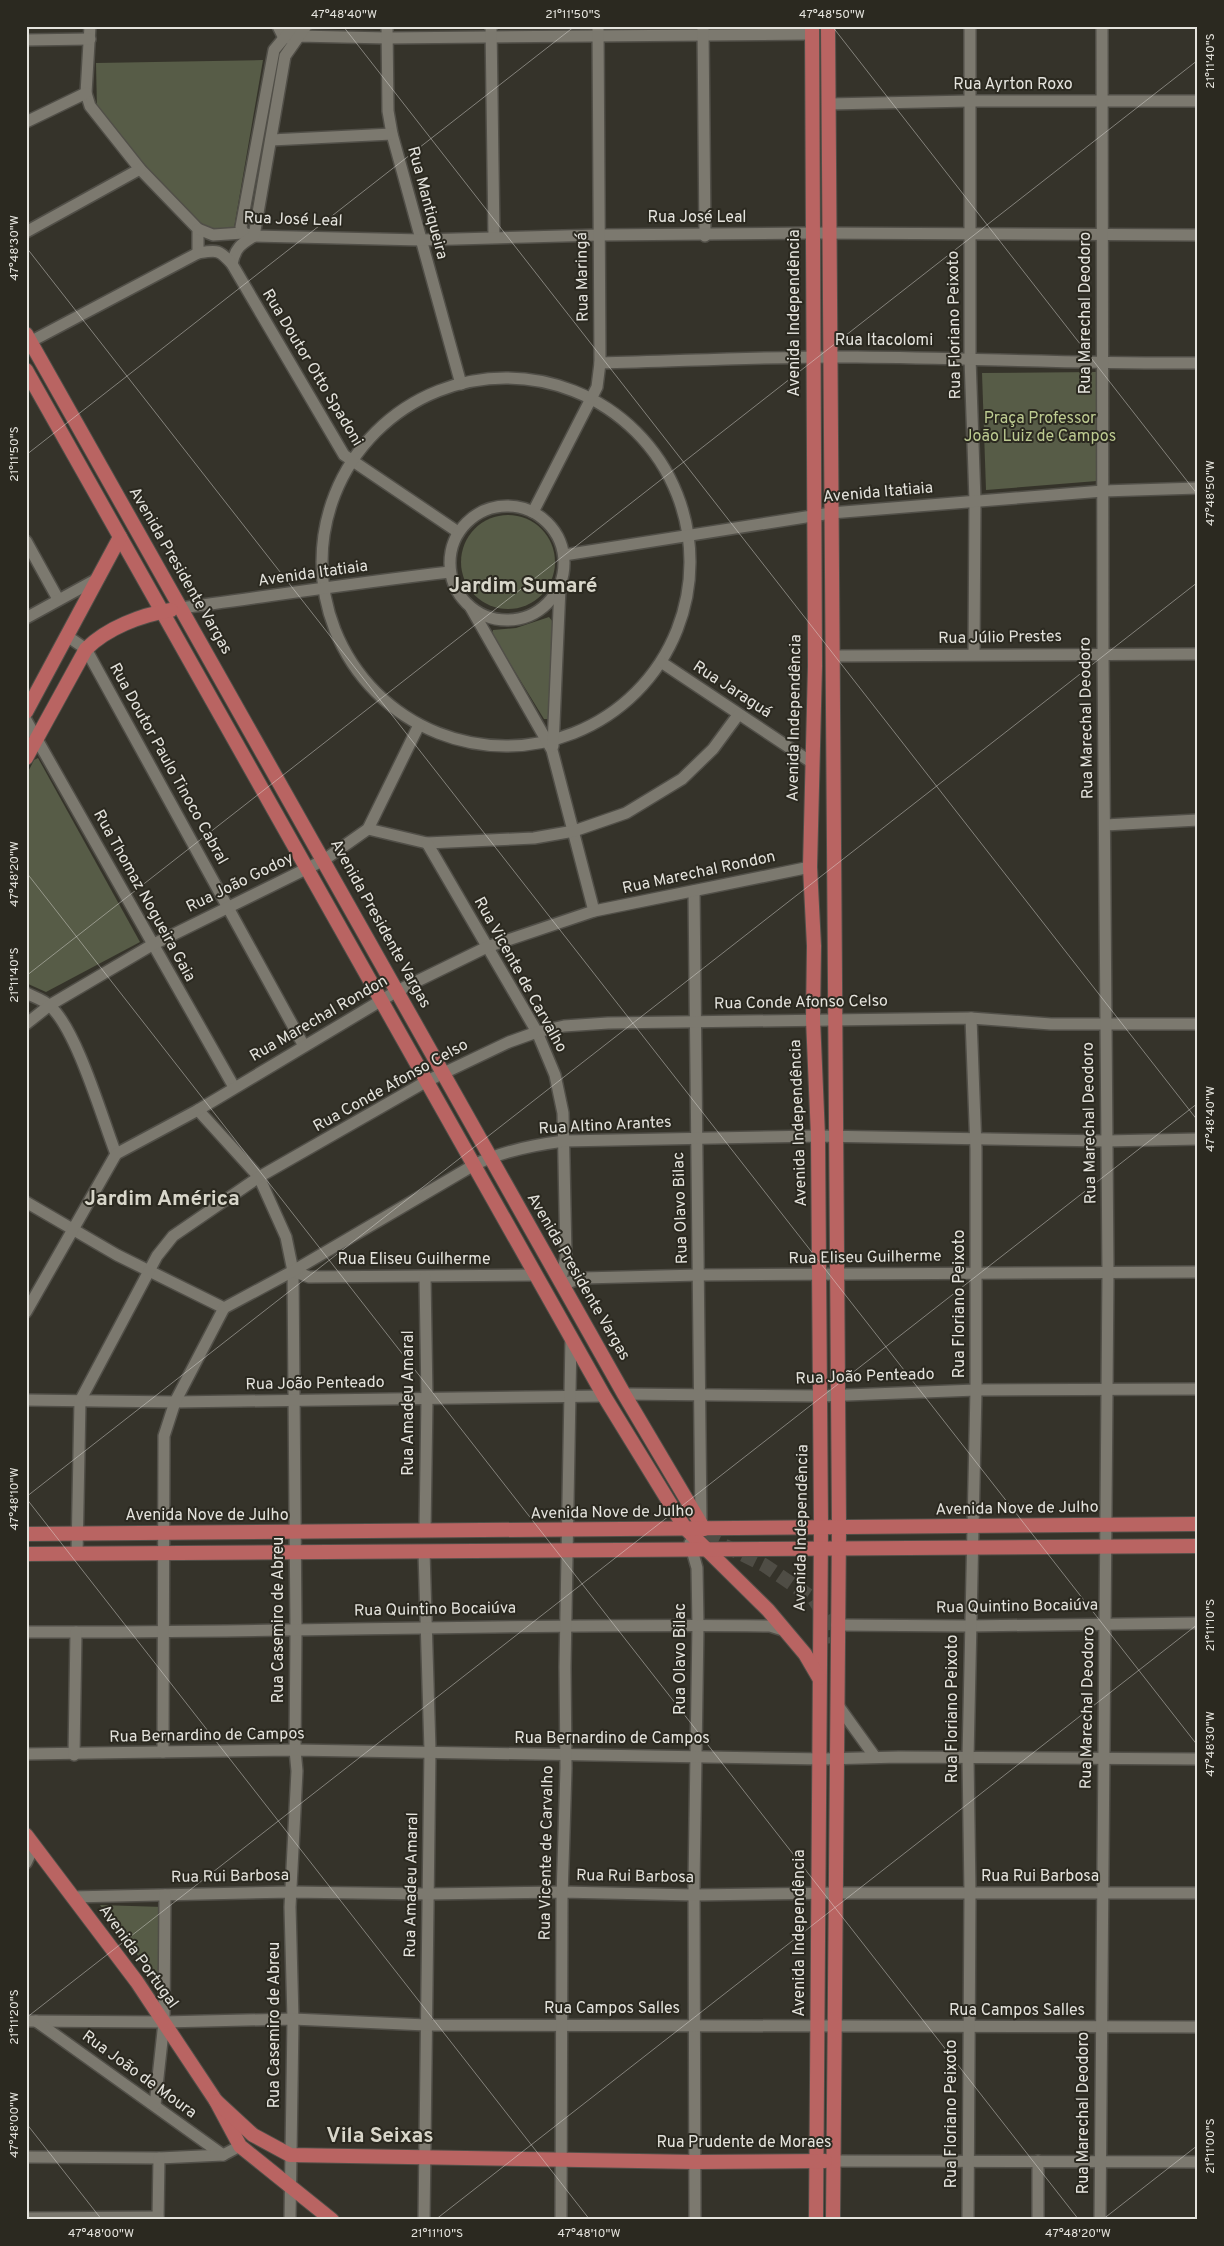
<svg xmlns="http://www.w3.org/2000/svg" width="1224" height="2246" font-family="Overpass,sans-serif">
<style>
.green{fill:#575c47}
.lines{fill:none;stroke-linecap:round;stroke-linejoin:round}
.major-tunnel{stroke:#4f4d45;stroke-width:14;stroke-dasharray:14 7;stroke-linecap:butt}
.minor-casing{stroke:#514f48;stroke-width:14}
.major-casing{stroke:#514f48;stroke-width:16}
.minor{stroke:#7c796f;stroke-width:11}
.major{stroke:#b96462;stroke-width:14}
.ticks{fill:none;stroke:#e4e3dd;stroke-width:1;stroke-opacity:0.45}
.labels{text-anchor:middle;dominant-baseline:central;stroke-width:4;stroke-linejoin:round;paint-order:stroke}
.street-label{font-size:16px;fill:#e4e3dd;stroke:#2b2920}
.park-label{font-size:16px;fill:#bdcb91;stroke:#2b2920}
.district-label{font-size:21px;font-weight:bold;fill:#d8d6ca;stroke:#2b2920}
.neatline{fill:none;stroke:#e4e3dd;stroke-width:2}
.ticks-label{font-size:12px;text-anchor:middle;fill:#e4e3dd}
</style>
<rect width="100%" height="100%" fill="#35332a"/>
<g class="green">
<path d="M316 26H377V29H313Z"/>
<path d="M263 60 234 228 200 230 97 110 96 63Z"/>
<path d="M1096 372 1097 481 986 490 982 373Z"/>
<circle cx="508" cy="562" r="47"/>
<path d="M549 617 553 622 548 719H544L492 634 493 630 516 628Z"/>
<path d="M38 758 140 942 46 992 26 983V776L34 760Z"/>
<path d="M100 1905 163 1907 160 1985Z"/>
</g>
<g class="lines">
<path class="major-tunnel" d="M678 1505 701 1534 764 1565 814 1599 829 1623 832 1643"/>
<defs>
<g id="minor">
<path d="M90 26 86 93 90 106 140 169 198 229V253"/>
<path d="M278 26 284 38 298 36 387 38 812 34"/>
<path d="M387 26 388 111 392 134 461 384"/>
<path d="M491 26 494 237"/>
<path d="M970 26V358L975 501 974 654"/>
<path d="M703 28 705 236"/>
<path d="M26 40 90 39"/>
<path d="M829 104 970 101H1198"/>
<path d="M26 122 86 93"/>
<path d="M271 140 392 134"/>
<path d="M198 229 213 235 243 233 254 236 421 240 599 235 812 233 1198 235"/>
<path d="M26 232 140 169"/>
<path d="M243 233 241 227 274 50 294 26"/>
<path d="M232 264C235 248 241 244 254 236L285 56 306 26"/>
<path d="M26 344 198 253C217 250 219 249 232 264L344 455 458 532"/>
<path d="M600 363C686 361 772 356 857 357 971 358 1084 364 1198 363"/>
<circle cx="506" cy="562" r="184"/>
<circle cx="507" cy="563" r="57"/>
<path d="M533 512 597 387 600 363 598 26"/>
<path d="M26 541 58 599"/>
<path d="M564 555 831 513 1103 491 1198 488"/>
<path d="M181 608C271 596 360 582 450 572"/>
<path d="M471 608 552 750 594 911"/>
<path d="M26 618 99 578"/>
<path d="M67 636 86 649 304 1046"/>
<path d="M833 656 1198 654"/>
<path d="M661 662 811 762"/>
<path d="M26 720 234 1087"/>
<path d="M553 746 560 587"/>
<path d="M1105 825 1198 820"/>
<path d="M368 829 427 843 534 838 574 831 626 813 682 779 713 749 738 715"/>
<path d="M427 843 537 1032 555 1075 563 1113 566 1257 561 1279"/>
<path d="M694 891 701 1524"/>
<path d="M26 993C34 997 44 1000 50 1006 77 1030 102 1118 116 1154"/>
<path d="M26 1024 50 1005 152 945 324 860 368 829 419 725"/>
<path d="M198 1110 259 1177 286 1237 293 1271 296 1631 295 1750 297 1771 290 1907 293 2019 290 2220"/>
<path d="M26 1202 117 1255 224 1308"/>
<path d="M293 1271 309 1277 535 1275"/>
<path d="M563 1284 583 1278 699 1275 1198 1272"/>
<path d="M26 1312 116 1154 198 1110 397 991 487 947 594 911 810 867"/>
<path d="M624 1394 821 1396 976 1390 1198 1389"/>
<path d="M26 1400 175 1402 604 1396"/>
<path d="M425 1530 427 1399 425 1277"/>
<path d="M690 1543 697 1568 698 1625 694 1884 695 2220"/>
<path d="M424 1552 430 1750 424 2220"/>
<path d="M77 1554 80 1401 157 1256 173 1236 259 1177 427 1081 509 1042 537 1032 564 1026 608 1023 971 1018 1051 1024H1198"/>
<path d="M837 1625 969 1626 1198 1623"/>
<path d="M26 1632C274 1633 522 1623 770 1626L786 1631"/>
<path d="M837 1704 875 1757"/>
<path d="M163 1752 164 1436 175 1402 224 1308 293 1271 474 1165C502 1151 533 1145 564 1141L818 1136 1106 1141 1198 1139"/>
<path d="M26 1754 295 1750 824 1759 899 1757 1198 1759"/>
<path d="M74 1755 76 1632"/>
<path d="M26 1863 34 1846"/>
<path d="M72 1897 291 1892 427 1894 562 1892 694 1895 836 1893H1198"/>
<path d="M26 2021 164 2022 293 2019 426 2025 1198 2027"/>
<path d="M36 2021 223 2155"/>
<path d="M155 2105 164 2022 165 1895"/>
<path d="M26 2157 159 2158 223 2155 240 2146"/>
<path d="M834 2161 1198 2162"/>
<path d="M26 2218 158 2217"/>
<path d="M158 2220 159 2158"/>
<path d="M561 2220 562 1897 566 1768 565 1667 571 1337"/>
<path d="M968 2220 970 1893 968 1758 976 1390V1149L971 1018"/>
<path d="M1038 2220V2161"/>
<path d="M1100 2220 1108 1273 1103 653 1102 26"/>
</g>
<g id="major">
<path d="M812 26 815 666 810 867 814 946 813 1019 818 1136 821 1527 816 2220"/>
<path d="M828 26 839 1528 833 2220"/>
<path d="M26 334 624 1394 704 1529"/>
<path d="M26 370 604 1396 685 1528 768 1610 805 1654 819 1678"/>
<path d="M26 712 120 537"/>
<path d="M26 758 86 649C107 628 141 615 171 610"/>
<path d="M26 1534 1198 1524"/>
<path d="M26 1554 1198 1546"/>
<path d="M26 1835 137 1982 216 2101 240 2146 332 2220"/>
<path d="M216 2101 253 2135 290 2155 695 2162 825 2161"/>
</g>
</defs>
<use href="#minor" class="minor-casing"/>
<use href="#major" class="major-casing"/>
<use href="#minor" class="minor"/>
<use href="#major" class="major"/>
</g>
<path class="ticks" d="M343 26 1198 1121M832 26 1198 495M26 247 1198 1746M26 455 575 26M26 872 1079 2220M26 976 1198 60M26 1497 1198 582M26 1498 590 2220M26 2018 1198 1103M26 2123 102 2220M435 2220 1198 1624M1102 2220 1198 2145"/>
<g class="labels">
<g class="street-label">
<text x="1013" y="85">Rua Ayrton Roxo</text>
<text transform="translate(427 203) rotate(75)">Rua Mantiqueira</text>
<text x="697" y="218">Rua José Leal</text>
<text transform="translate(293 220) rotate(2)">Rua José Leal</text>
<text transform="translate(583 277) rotate(-91)">Rua Maringá</text>
<text transform="translate(795 313) rotate(-90)">Avenida Independência</text>
<text transform="translate(1086 313) rotate(-90)">Rua Marechal Deodoro</text>
<text transform="translate(955 325) rotate(-91)">Rua Floriano Peixoto</text>
<text x="884" y="341">Rua Itacolomi</text>
<text transform="translate(312 368) rotate(59)">Rua Doutor Otto Spadoni</text>
<text transform="translate(878 493) rotate(-5)">Avenida Itatiaia</text>
<text transform="translate(180 571) rotate(60)">Avenida Presidente Vargas</text>
<text transform="translate(313 574) rotate(-8)">Avenida Itatiaia</text>
<text transform="translate(1000 638) rotate(-1)">Rua Júlio Prestes</text>
<text transform="translate(732 690) rotate(33)">Rua Jaraguá</text>
<text transform="translate(795 718) rotate(-89)">Avenida Independência</text>
<text transform="translate(1087 718) rotate(-91)">Rua Marechal Deodoro</text>
<text transform="translate(168 764) rotate(61)">Rua Doutor Paulo Tinoco Cabral</text>
<text transform="translate(699 873) rotate(-12)">Rua Marechal Rondon</text>
<text transform="translate(240 883) rotate(-26)">Rua João Godoy</text>
<text transform="translate(144 896) rotate(61)">Rua Thomaz Nogueira Gaia</text>
<text transform="translate(380 924) rotate(61)">Avenida Presidente Vargas</text>
<text transform="translate(520 975) rotate(61)">Rua Vicente de Carvalho</text>
<text transform="translate(801 1003) rotate(-1)">Rua Conde Afonso Celso</text>
<text transform="translate(319 1019) rotate(-30)">Rua Marechal Rondon</text>
<text transform="translate(391 1086) rotate(-29)">Rua Conde Afonso Celso</text>
<text transform="translate(799 1123) rotate(-92)">Avenida Independência</text>
<text transform="translate(1090 1123) rotate(-91)">Rua Marechal Deodoro</text>
<text transform="translate(605 1126) rotate(-3)">Rua Altino Arantes</text>
<text transform="translate(681 1208) rotate(-92)">Rua Olavo Bilac</text>
<text transform="translate(865 1258) rotate(-1)">Rua Eliseu Guilherme</text>
<text x="414" y="1260">Rua Eliseu Guilherme</text>
<text transform="translate(578 1277) rotate(60)">Avenida Presidente Vargas</text>
<text transform="translate(960 1304) rotate(-90)">Rua Floriano Peixoto</text>
<text transform="translate(865 1377) rotate(-2)">Rua João Penteado</text>
<text transform="translate(315 1384) rotate(-1)">Rua João Penteado</text>
<text transform="translate(409 1403) rotate(-90)">Rua Amadeu Amaral</text>
<text transform="translate(1017 1509) rotate(-1)">Avenida Nove de Julho</text>
<text transform="translate(612 1513) rotate(-1)">Avenida Nove de Julho</text>
<text x="207" y="1516">Avenida Nove de Julho</text>
<text transform="translate(802 1528) rotate(-89)">Avenida Independência</text>
<text transform="translate(1017 1607) rotate(-1)">Rua Quintino Bocaiúva</text>
<text transform="translate(435 1610) rotate(-1)">Rua Quintino Bocaiúva</text>
<text transform="translate(279 1620) rotate(-90)">Rua Casemiro de Abreu</text>
<text transform="translate(681 1659) rotate(-90)">Rua Olavo Bilac</text>
<text transform="translate(1088 1708) rotate(-89)">Rua Marechal Deodoro</text>
<text transform="translate(953 1709) rotate(-90)">Rua Floriano Peixoto</text>
<text transform="translate(207 1736) rotate(-1)">Rua Bernardino de Campos</text>
<text x="612" y="1739">Rua Bernardino de Campos</text>
<text transform="translate(547 1853) rotate(-89)">Rua Vicente de Carvalho</text>
<text transform="translate(230 1877) rotate(-1)">Rua Rui Barbosa</text>
<text transform="translate(635 1877) rotate(1)">Rua Rui Barbosa</text>
<text x="1040" y="1877">Rua Rui Barbosa</text>
<text transform="translate(412 1885) rotate(-89)">Rua Amadeu Amaral</text>
<text transform="translate(800 1933) rotate(-90)">Avenida Independência</text>
<text transform="translate(138 1957) rotate(54)">Avenida Portugal</text>
<text x="612" y="2009">Rua Campos Salles</text>
<text x="1017" y="2011">Rua Campos Salles</text>
<text transform="translate(275 2025) rotate(-90)">Rua Casemiro de Abreu</text>
<text transform="translate(139 2075) rotate(36)">Rua João de Moura</text>
<text transform="translate(1084 2113) rotate(-90)">Rua Marechal Deodoro</text>
<text transform="translate(952 2114) rotate(-90)">Rua Floriano Peixoto</text>
<text x="744" y="2143">Rua Prudente de Moraes</text>
</g>
<g class="park-label">
<text x="1040" y="419">Praça Professor<tspan x="1040" dy="18">João Luiz de Campos</tspan></text>
</g>
<g class="district-label">
<text x="523" y="586">Jardim Sumaré</text>
<text x="162" y="1199">Jardim América</text>
<text x="380" y="2136">Vila Seixas</text>
</g>
</g>
<rect width="1224" height="2246" fill="none" stroke="#2b2920" stroke-width="55"/>
<rect x="28" y="28" width="1168" height="2190" class="neatline"/>
<g class="ticks-label">
<text x="344" y="18">47°48'40"W</text>
<text x="573" y="18">21°11'50"S</text>
<text x="832" y="18">47°48'50"W</text>
<text transform="translate(1210 61) rotate(-90)" y="4">21°11'40"S</text>
<text transform="translate(14 248) rotate(-90)" y="4">47°48'30"W</text>
<text transform="translate(14 454) rotate(-90)" y="4">21°11'50"S</text>
<text transform="translate(1210 493) rotate(-90)" y="4">47°48'50"W</text>
<text transform="translate(14 874) rotate(-90)" y="4">47°48'20"W</text>
<text transform="translate(14 975) rotate(-90)" y="4">21°11'40"S</text>
<text transform="translate(1210 1119) rotate(-90)" y="4">47°48'40"W</text>
<text transform="translate(14 1499) rotate(-90)" y="4">47°48'10"W</text>
<text transform="translate(1210 1625) rotate(-90)" y="4">21°11'10"S</text>
<text transform="translate(1210 1744) rotate(-90)" y="4">47°48'30"W</text>
<text transform="translate(14 2017) rotate(-90)" y="4">21°11'20"S</text>
<text transform="translate(14 2125) rotate(-90)" y="4">47°48'00"W</text>
<text transform="translate(1210 2146) rotate(-90)" y="4">21°11'00"S</text>
<text x="101" y="2237">47°48'00"W</text>
<text x="437" y="2237">21°11'10"S</text>
<text x="589" y="2237">47°48'10"W</text>
<text x="1078" y="2237">47°48'20"W</text>
</g>
</svg>
